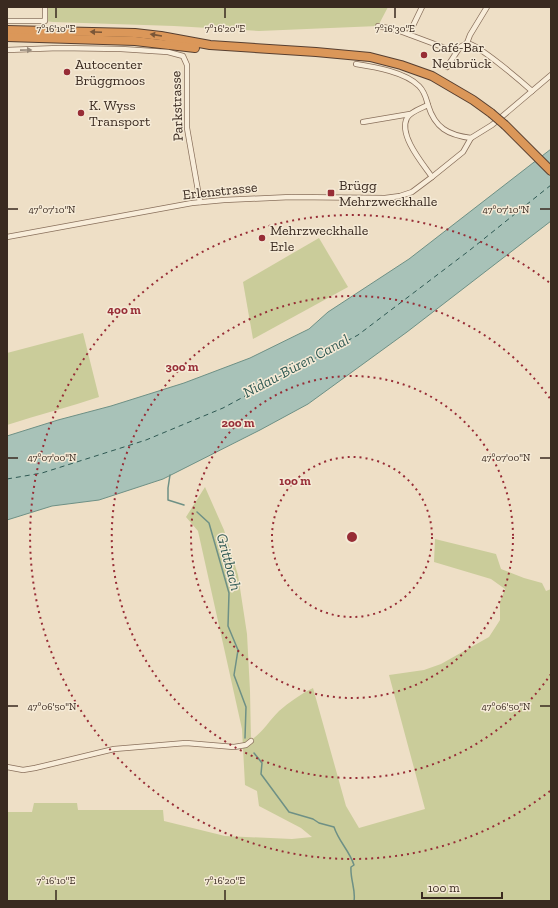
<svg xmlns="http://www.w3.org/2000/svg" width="558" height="908" font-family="'Zilla Slab',serif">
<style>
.green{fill:#cacc9a}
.water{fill:#a8c2b8;stroke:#6e9085}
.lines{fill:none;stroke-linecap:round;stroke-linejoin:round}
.stream{stroke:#6e9085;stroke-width:1.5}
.ferry{stroke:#2f5953;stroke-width:1;stroke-dasharray:5 4;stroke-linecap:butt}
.street-casing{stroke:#89705c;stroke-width:6}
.highway-casing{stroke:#573f30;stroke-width:10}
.street{stroke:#f8edda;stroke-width:4.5}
.highway{stroke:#db9759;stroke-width:8}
.highway-bridge-casing{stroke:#573f30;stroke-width:10;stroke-linecap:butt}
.highway-bridge{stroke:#db9759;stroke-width:8}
.oneway{fill:#7a5637}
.oneway2{fill:#998c7d}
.ticks{fill:none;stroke:#3a2a20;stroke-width:1.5}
.ring{fill:none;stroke:#972d36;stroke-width:2;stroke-dasharray:2 4}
.poi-dot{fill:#972d36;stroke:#f5ead6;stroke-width:1.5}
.labels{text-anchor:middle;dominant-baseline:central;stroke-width:3;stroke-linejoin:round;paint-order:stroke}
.poi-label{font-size:14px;fill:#3a2a20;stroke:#f5ead6;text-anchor:start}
.street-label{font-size:14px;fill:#3a2a20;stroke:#f5ead6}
.water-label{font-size:15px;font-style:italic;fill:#2f5953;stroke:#f5ead6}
.ticks-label{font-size:10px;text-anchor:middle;fill:#3a2a20;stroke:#f5ead6;stroke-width:3;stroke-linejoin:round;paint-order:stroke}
.centre{fill:#972d36;stroke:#f5ead6;stroke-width:2}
.ring-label{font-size:12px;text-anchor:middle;font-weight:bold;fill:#972d36;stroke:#f5ead6;stroke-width:3;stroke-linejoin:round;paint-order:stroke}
</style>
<rect width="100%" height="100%" fill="#eedfc6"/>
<g class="green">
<path d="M45 7H388L378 26 259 31 174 26 53 22 45 21Z"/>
<path d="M319 238 348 287 253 339 243 282Z"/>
<path d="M83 333 99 397C69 407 38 415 7 425V353Z"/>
<path d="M205 487 224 530 238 575 247 634 250 691 251 740C262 733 269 721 279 711 289 702 301 694 313 688L346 806 359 828 425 809 389 675 424 670 441 664 489 637 500 620V602L505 589 491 579 434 562 435 539 496 554 501 569 524 578 542 583 546 591 551 589V901H7V812H32L34 803H77L78 810H163L164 821 225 836 292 839 312 837 301 828 259 806 257 791 245 785 242 729 198 531 186 517Z"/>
</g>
<path class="water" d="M551 149V221L407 332 308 404 260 430 163 479 99 500 52 506 7 520V436L58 420 111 406 184 383 250 358 309 329 328 312 409 259Z"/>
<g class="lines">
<g class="stream">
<path d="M170 475 168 488V500L184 505"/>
<path d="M197 512 209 523 229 593 228 626 238 650 234 675 246 707 245 738"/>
<path d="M254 753 262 763 261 774 289 812 313 819 319 823 334 827C339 842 349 850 354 865L351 867C350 879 356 890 354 901"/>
</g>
<path class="ferry" d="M7 479 42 473 146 440 223 408 358 335 470 250 551 185"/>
<defs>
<g id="street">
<path d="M7 21H45V7"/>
<path d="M378 26 397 30 456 52"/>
<path d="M409 34 422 7"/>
<path d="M467 43C479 45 522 82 532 91"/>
<path d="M467 43 470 35 487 7"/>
<path d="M7 50 59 48 121 49 168 52 183 56 187 65V128L200 202"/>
<path d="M356 64C375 67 405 72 419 86 425 92 426 98 428 105 435 128 448 135 471 138"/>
<path d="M447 67 460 47 467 43"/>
<path d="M428 105C422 108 410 112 407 118 398 135 423 164 432 177"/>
<path d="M363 122 410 114"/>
<path d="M7 237 192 203 224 200 291 197 385 198 400 196 412 192 432 177 463 152 471 138 492 125 551 75"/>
<path d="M7 767 23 770 35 768 114 749 186 743 234 747 246 745 251 741"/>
</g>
<g id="highway">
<path d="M7 30 135 33 161 36 210 45 316 52 370 57 401 65 432 76 473 100 491 113"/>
<path d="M7 37 135 41 195 48"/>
<path d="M505 125 551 171"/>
</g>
</defs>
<use href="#street" class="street-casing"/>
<use href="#highway" class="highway-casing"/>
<use href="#street" class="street"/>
<use href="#highway" class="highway"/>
<defs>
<path id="highway-bridge" d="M491 113 505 125"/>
</defs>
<use href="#highway-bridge" class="highway-bridge-casing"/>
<use href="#highway-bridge" class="highway-bridge"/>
</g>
<defs><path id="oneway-solid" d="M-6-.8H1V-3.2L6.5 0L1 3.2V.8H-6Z"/></defs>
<g class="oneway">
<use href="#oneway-solid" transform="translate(96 32) rotate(-178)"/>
<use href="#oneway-solid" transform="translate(156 35) rotate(-171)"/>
</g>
<use class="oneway2" href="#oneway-solid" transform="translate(26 50) rotate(-1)"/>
<path class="ticks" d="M56 8V18M225 8V18M395 8V18M8 209H18M540 209H550M8 458H18M540 458H550M8 706H18M540 706H550M56 890V900M225 890V900"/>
<g class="ring">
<circle cx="352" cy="537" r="80"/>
<circle cx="352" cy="537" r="161"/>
<path d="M551 674A241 241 0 1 1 551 400"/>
<path d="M550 791A322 322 0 1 1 550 283"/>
</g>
<g class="poi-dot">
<circle cx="424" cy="55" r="4"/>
<circle cx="67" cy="72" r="4"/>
<circle cx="81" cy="113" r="4"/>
<rect x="327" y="189" width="8" height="8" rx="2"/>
<circle cx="262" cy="238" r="4"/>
</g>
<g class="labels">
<g class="poi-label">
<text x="432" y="47">Café-Bar<tspan x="432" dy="16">Neubrück</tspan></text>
<text x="75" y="64">Autocenter<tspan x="75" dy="16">Brüggmoos</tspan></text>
<text x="89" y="105">K. Wyss<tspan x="89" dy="16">Transport</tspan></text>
<text x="339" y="185">Brügg<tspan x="339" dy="16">Mehrzweckhalle</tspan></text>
<text x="270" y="230">Mehrzweckhalle<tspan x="270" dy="16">Erle</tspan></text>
</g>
<g class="street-label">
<text transform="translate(177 106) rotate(-92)">Parkstrasse</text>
<text transform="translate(220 191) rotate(-6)">Erlenstrasse</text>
</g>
<g class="water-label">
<text transform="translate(296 366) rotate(-28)">Nidau-Büren Canal</text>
<text transform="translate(229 562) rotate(75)">Grittbach</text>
</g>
</g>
<g class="ticks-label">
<text x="56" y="32">7°16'10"E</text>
<text x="225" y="32">7°16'20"E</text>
<text x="395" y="32">7°16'30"E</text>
<text x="52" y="213">47°07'10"N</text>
<text x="506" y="213">47°07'10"N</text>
<text x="52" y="461">47°07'00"N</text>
<text x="506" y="461">47°07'00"N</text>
<text x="52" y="710">47°06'50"N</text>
<text x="506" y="710">47°06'50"N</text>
<text x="56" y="884">7°16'10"E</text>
<text x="225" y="884">7°16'20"E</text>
</g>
<circle cx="352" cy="537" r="6" class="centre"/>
<g class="ring-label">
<text x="124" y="314">400 m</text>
<text x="182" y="371">300 m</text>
<text x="238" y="427">200 m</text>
<text x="295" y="485">100 m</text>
</g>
<rect width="558" height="908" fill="none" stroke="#3a2a20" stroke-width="16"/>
<path d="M422 892v6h80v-6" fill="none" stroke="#3a2a20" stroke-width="2"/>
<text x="428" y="892" font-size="12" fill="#3a2a20" stroke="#f5ead6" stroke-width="3" paint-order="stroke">100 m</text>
</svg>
